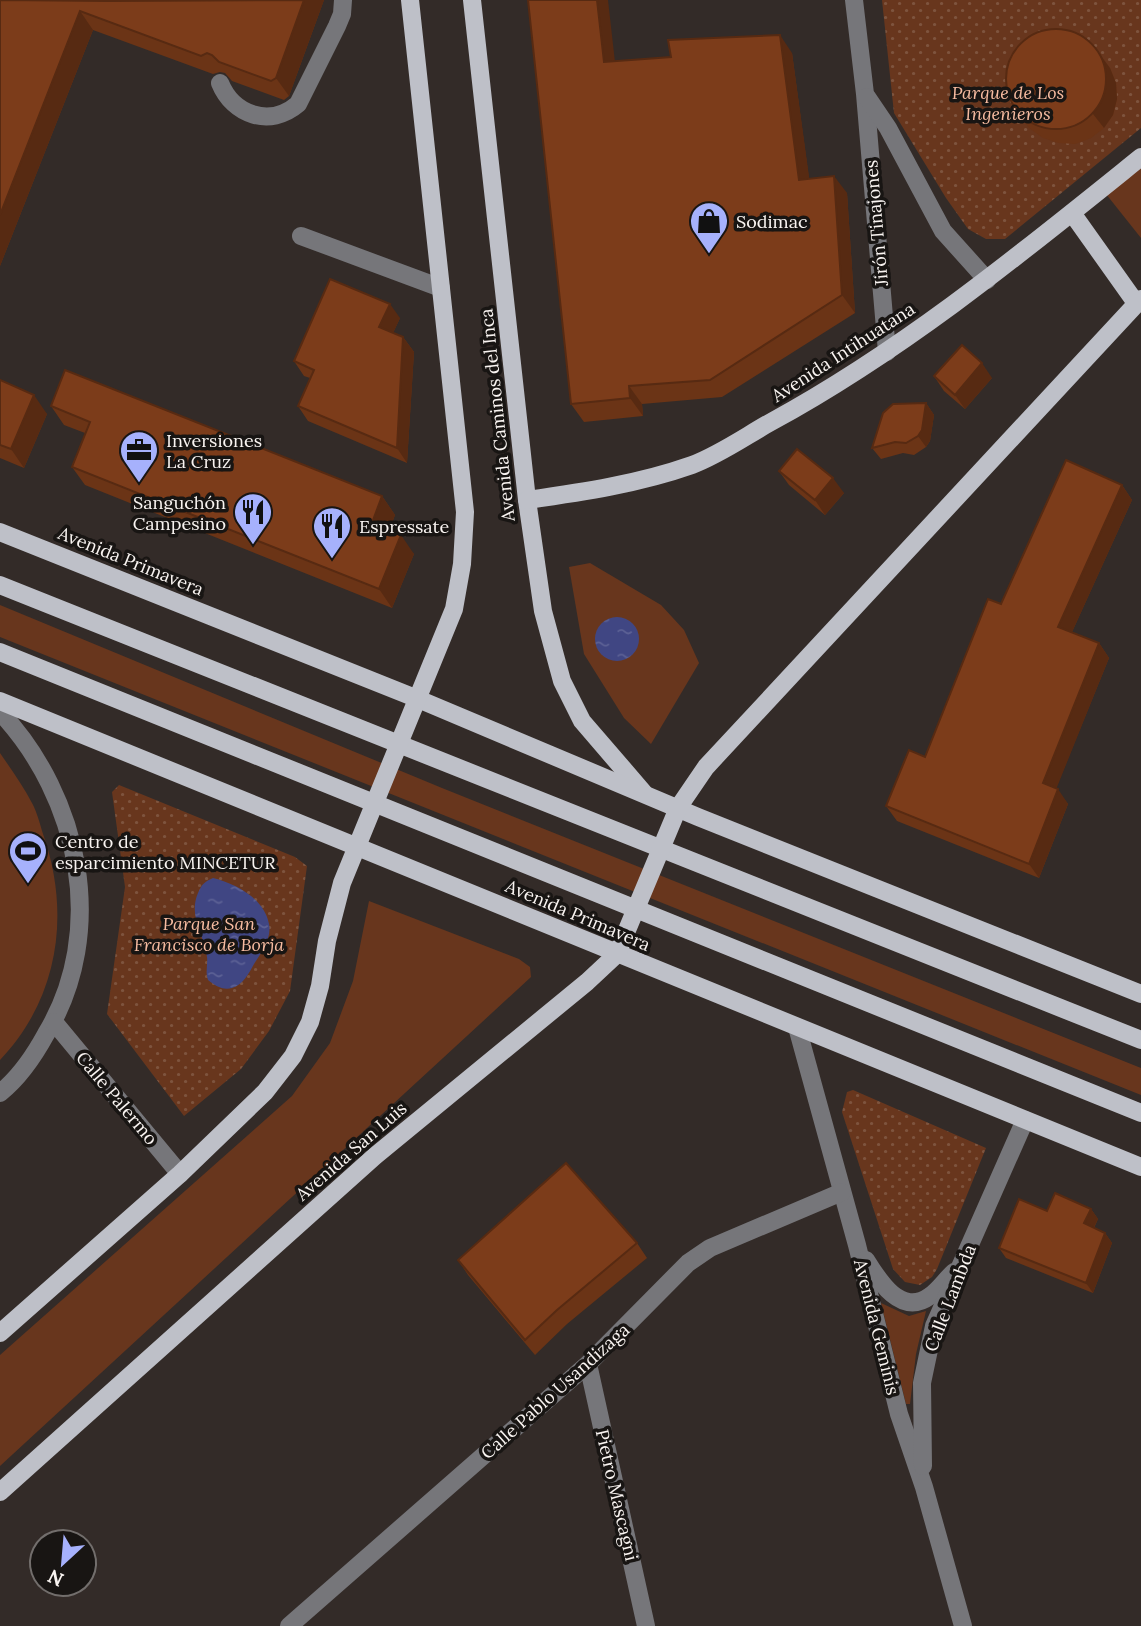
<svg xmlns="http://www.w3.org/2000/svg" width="1141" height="1626" font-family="Lora,serif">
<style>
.grass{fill:#68361d}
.park{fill:url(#park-dots)}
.water{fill:url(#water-ripples)}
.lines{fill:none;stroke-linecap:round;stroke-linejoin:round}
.minor{stroke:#76767a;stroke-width:18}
.major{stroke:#bec0c8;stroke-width:18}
.wall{fill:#6b3416}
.shaded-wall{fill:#572a12}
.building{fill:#7c3c1a;stroke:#572a12;stroke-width:2}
.labels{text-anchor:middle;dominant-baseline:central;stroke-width:7;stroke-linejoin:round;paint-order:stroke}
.park-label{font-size:18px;font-style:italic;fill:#f6bba0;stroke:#181513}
.poi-label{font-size:18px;fill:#f9f4f1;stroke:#181513;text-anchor:start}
.street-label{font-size:18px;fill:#f9f4f1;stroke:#181513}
</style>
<defs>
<pattern id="park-dots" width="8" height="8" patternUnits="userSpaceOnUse" patternTransform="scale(1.75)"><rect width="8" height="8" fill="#68361d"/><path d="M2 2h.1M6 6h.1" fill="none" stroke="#7e543e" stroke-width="1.8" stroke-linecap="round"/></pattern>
<pattern id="water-ripples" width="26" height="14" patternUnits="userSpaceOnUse" patternTransform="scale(1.75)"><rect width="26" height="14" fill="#404683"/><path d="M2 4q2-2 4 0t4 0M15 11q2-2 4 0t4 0" fill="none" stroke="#5c6195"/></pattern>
</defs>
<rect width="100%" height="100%" fill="#332b28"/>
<g class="grass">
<path d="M1141 165V238L1106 194Z"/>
<path d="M590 563 661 605 684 630 699 663 651 744 624 718 584 654 569 567Z"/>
<path d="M0 605 442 788 1141 1068V1095L0 637Z"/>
<path d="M0 753C11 769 23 786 32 803 37 812 40 824 43 834 71 913 59 998 0 1060Z"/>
<path d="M369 901 519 959 530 967 531 977 0 1466V1355L292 1096 330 1043 353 981Z"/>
<path d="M881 1303 909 1316 926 1311 916 1354 910 1404H906Z"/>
</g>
<g class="park">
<path d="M882 0H1141V128L1005 239H986L968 229 946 198 894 113Z"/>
<path d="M119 785 295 857 307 866 290 991 269 1031 241 1069 184 1116 107 1014 125 887 112 792Z"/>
<path d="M853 1090 986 1148 937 1269 932 1277 920 1285 905 1282 893 1269 842 1112 847 1092Z"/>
</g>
<g class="water">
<circle cx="617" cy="639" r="22"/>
<path d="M213 878C236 884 264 898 269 924 272 938 261 953 254 964 249 973 243 985 232 988 223 991 214 985 208 980 205 972 208 965 207 957 204 934 188 917 198 893 202 884 204 882 213 878Z"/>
</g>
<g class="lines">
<g class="minor">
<path d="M854 0 865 94 887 352"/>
<path d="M220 83C233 115 270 128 298 104L337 26 342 14 343 0"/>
<path d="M867 97 888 128 943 231 987 280"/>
<path d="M301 236 441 288"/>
<path d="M0 712C80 797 108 931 46 1034 34 1056 20 1077 0 1093"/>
<path d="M54 1022 180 1174"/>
<path d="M797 1027 857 1245 899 1414 924 1487 963 1626"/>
<path d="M866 1260C879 1281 901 1317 930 1296 939 1290 946 1279 954 1272"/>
<path d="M588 1364 646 1626"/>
<path d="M923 1466 922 1383 934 1326 1025 1120"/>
<path d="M289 1626 588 1364 688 1263 710 1248 842 1192"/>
</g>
<g class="major">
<path d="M472 0 527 500 543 611 562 681 582 721 644 793"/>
<path d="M1072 213 1136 303"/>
<path d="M527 500C583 492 638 484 692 465 719 455 746 436 771 422 905 349 1023 252 1141 157"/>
<path d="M0 532 418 699 698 817 1141 994"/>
<path d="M0 585 1141 1040"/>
<path d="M0 652 1141 1113"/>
<path d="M0 701 1141 1167"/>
<path d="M0 1333 180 1174 265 1092 293 1056 310 1022 320 986 327 941 342 883 454 609 462 564 465 512 410 0"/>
<path d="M0 1492 375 1156 587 982 617 954 678 808 706 767 1141 299"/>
</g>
</g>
<g class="wall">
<path d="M0 0H324L289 96 284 100 232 81 225 73 220 72 213 74 93 30 0 266Z"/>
<path d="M792 53 809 179 847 193 855 313 722 397 642 404 643 416 584 422 571 404 615 61Z"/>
<path d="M1110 68 1116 83 1117 99 1113 115 1104 128 1091 138 1075 144 1059 143 1043 138 1029 128 1010 99Z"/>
<path d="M400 318 393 333 403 337 414 352 407 463 308 421 298 406 310 378 304 376 294 361Z"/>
<path d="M934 376 992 378 965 409 944 391Z"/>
<path d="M0 380 47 414 24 468 0 458Z"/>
<path d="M926 403 934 415 930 441 926 447 914 455 903 453 881 459 872 448Z"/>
<path d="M51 406 382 496 395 515 389 531 414 554 392 608 85 485 72 467 85 433 64 425Z"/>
<path d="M779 471 844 493 825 515 789 485Z"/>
<path d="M1122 485 1132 500 1072 632 1099 643 1109 658 1056 788 1068 804 1039 878 897 821 886 806 925 757 1001 604Z"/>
<path d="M1091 1209 1098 1219 1094 1228 1105 1233 1112 1243 1093 1293 1006 1258 999 1248 1047 1211Z"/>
<path d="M637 1243 647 1258 567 1324 535 1355 468 1275 458 1260Z"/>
</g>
<g class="shaded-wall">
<path d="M304 0H324L289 96 276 78Z"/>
<path d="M597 0H608L617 80 604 62Z"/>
<path d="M80 11 93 30 0 266V215Z"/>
<path d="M780 35 792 53 812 198 799 180Z"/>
<path d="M1099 53 1110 68 1116 83 1117 99 1113 115 1104 128 1093 114Z"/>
<path d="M834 176 847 193 855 313 842 295Z"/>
<path d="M390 304 400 318 389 342 379 327Z"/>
<path d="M403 337 414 352 407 463 397 448Z"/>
<path d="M982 363 992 378 965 409 955 395Z"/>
<path d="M629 386 642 404 643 416 630 398Z"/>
<path d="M34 395 47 414 24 468 11 449Z"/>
<path d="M926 403 934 415 930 441 926 447 918 436Z"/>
<path d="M833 478 844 493 825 515 815 500Z"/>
<path d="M1122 485 1132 500 1068 641 1058 627Z"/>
<path d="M382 496 395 515 385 542 372 523Z"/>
<path d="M401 535 414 554 392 608 379 589Z"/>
<path d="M1099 643 1109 658 1053 797 1043 783Z"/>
<path d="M1058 789 1068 804 1039 878 1029 864Z"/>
<path d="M1091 1209 1098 1219 1091 1233 1084 1223Z"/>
<path d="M1105 1233 1112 1243 1093 1293 1086 1283Z"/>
</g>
<g class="building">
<path d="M0 0 108 1 304 0 276 78 271 81 219 62 212 55 207 53 201 56 80 11 0 215Z"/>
<path d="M528 0H597L604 62 671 57 668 40 780 35 799 180 834 176 842 295 710 380 629 386 630 398 571 404Z"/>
<circle cx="1056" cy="79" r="50"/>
<path d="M330 279 390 304 379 327 403 337 397 448 298 406 314 370 294 361Z"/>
<path d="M962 345 982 363 955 395 934 376Z"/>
<path d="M65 370 382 496 372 523 401 535 379 589 72 467 90 422 51 406Z"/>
<path d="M0 380 34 395 11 449 0 445Z"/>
<path d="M926 403 922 430 918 436 906 443 895 442 872 448 883 413 893 404Z"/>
<path d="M797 449 833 478 815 500 779 471Z"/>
<path d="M1066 460 1122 485 1058 627 1099 643 1043 783 1058 789 1029 864 886 806 909 750 925 757 988 599 1001 604Z"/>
<path d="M566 1163 637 1243 557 1310 525 1340 458 1260Z"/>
<path d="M1055 1193 1091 1209 1084 1223 1105 1233 1086 1283 999 1248 1019 1199 1047 1211Z"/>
</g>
<defs>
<symbol id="shop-pin" viewBox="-11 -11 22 30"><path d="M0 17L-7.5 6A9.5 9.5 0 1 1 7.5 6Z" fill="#a6b1fc" stroke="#181513"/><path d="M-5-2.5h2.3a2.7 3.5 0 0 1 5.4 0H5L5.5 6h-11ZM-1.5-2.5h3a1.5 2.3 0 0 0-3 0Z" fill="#111"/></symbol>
<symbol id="office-pin" viewBox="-11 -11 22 30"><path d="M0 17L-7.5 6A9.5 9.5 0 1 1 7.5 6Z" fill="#a6b1fc" stroke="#181513"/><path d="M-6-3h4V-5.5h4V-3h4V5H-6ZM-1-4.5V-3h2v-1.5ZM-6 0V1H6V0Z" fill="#111"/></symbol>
<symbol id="restaurant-pin" viewBox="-11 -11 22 30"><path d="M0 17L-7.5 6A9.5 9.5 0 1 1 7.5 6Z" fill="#a6b1fc" stroke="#181513"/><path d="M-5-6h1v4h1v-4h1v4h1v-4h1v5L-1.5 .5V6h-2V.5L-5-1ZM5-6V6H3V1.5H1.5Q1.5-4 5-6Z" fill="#111"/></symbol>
<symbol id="stadium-pin" viewBox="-11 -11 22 30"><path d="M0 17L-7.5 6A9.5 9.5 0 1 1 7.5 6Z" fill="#a6b1fc" stroke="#181513"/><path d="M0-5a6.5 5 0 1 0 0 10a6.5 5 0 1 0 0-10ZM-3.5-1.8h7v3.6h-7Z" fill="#111"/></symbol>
</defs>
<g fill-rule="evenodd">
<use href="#shop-pin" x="687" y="199" width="44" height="60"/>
<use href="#office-pin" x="117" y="428" width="44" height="60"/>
<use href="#restaurant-pin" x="231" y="490" width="44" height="60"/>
<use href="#restaurant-pin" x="310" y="504" width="44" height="60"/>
<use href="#stadium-pin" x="6" y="829" width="44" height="60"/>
</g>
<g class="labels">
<g class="park-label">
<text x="1008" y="92">Parque de Los<tspan x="1008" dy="21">Ingenieros</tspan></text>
<text x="209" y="923">Parque San<tspan x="209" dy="21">Francisco de Borja</tspan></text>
</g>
<g class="poi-label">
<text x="736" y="221">Sodimac</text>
<text x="166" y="440">Inversiones<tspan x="166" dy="21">La Cruz</tspan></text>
<text x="226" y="502" text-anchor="end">Sanguchón<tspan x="226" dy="21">Campesino</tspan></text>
<text x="359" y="526">Espressate</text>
<text x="55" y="841">Centro de<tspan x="55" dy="21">esparcimiento MINCETUR</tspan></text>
</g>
<g class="street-label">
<text transform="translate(876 223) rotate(-95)">Jirón Tinajones</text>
<text transform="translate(843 352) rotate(-33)">Avenida Intihuatana</text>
<text transform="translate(497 415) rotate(-96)">Avenida Caminos del Inca</text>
<text transform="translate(131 561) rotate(22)">Avenida Primavera</text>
<text transform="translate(578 915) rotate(23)">Avenida Primavera</text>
<text transform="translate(117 1098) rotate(50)">Calle Palermo</text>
<text transform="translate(351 1151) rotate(-41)">Avenida San Luis</text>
<text transform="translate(950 1298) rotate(-69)">Calle Lambda</text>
<text transform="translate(877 1327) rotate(76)">Avenida Geminis</text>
<text transform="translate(555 1391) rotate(-42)">Calle Pablo Usandizaga</text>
<text transform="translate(617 1495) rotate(77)">Pietro Mascagni</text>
</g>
</g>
<g transform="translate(63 1563) rotate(206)"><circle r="33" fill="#181513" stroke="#726e6c" stroke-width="2"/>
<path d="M0-5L12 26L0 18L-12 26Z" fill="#a6b1fc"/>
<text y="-10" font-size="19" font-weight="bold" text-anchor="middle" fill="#f9f4f1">N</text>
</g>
</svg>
